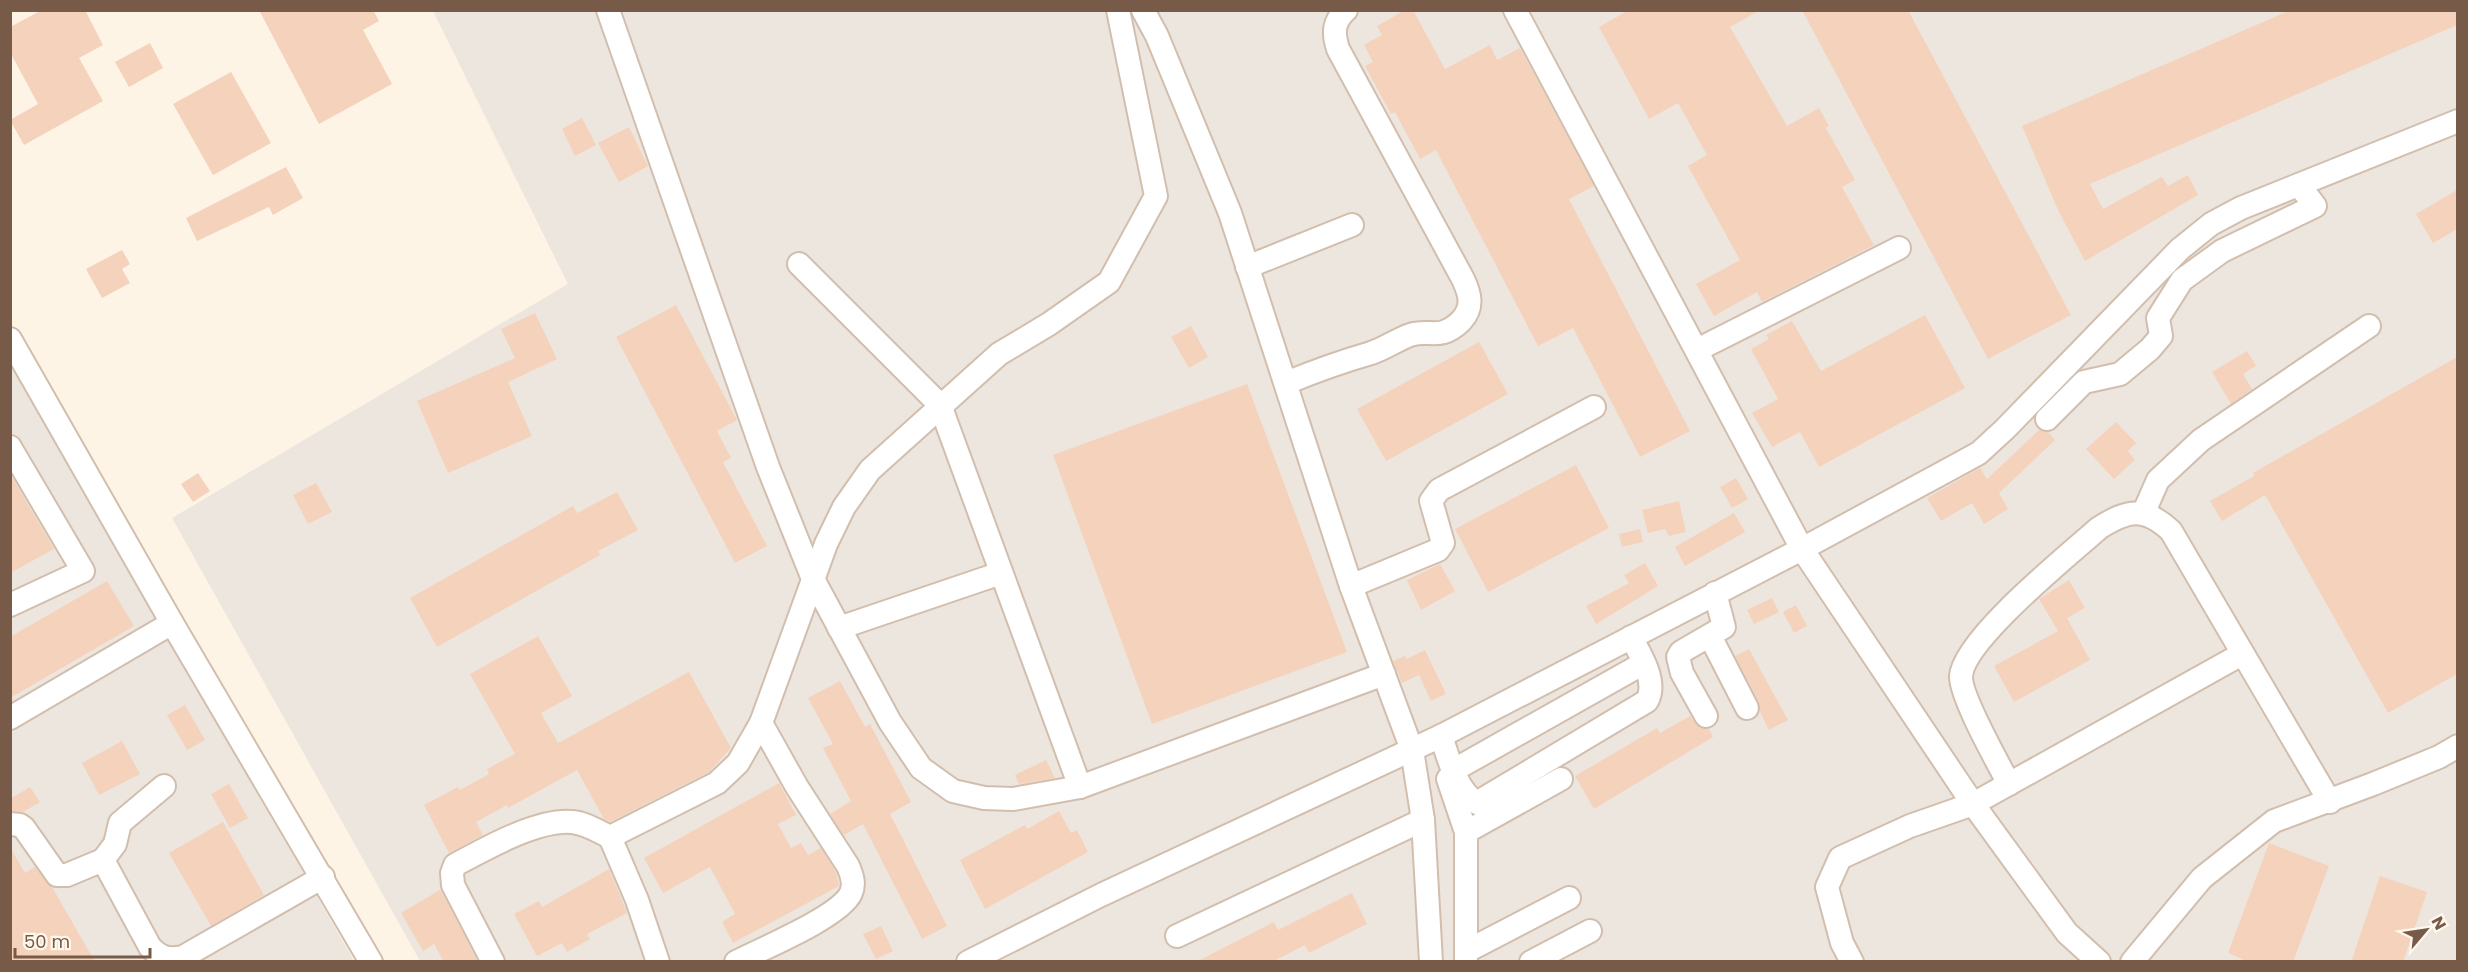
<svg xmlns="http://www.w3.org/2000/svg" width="2468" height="972" font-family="Poppins,sans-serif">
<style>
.industrial{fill:#ede6df}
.building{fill:#f5d2bb}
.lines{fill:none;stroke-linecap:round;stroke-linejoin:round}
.minor-casing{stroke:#d2bead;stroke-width:26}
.minor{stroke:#fff;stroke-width:22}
</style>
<rect width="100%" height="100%" fill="#fdf4e5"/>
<g class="industrial">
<path d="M433 11H2457V961H420L172 518 568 284Z"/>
<path d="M11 362 354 961H11Z"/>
</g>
<g class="building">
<path d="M42 10H85L103 45 79 58 103 101 24 145 10 120 38 104 10 52V27Z"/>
<path d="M259 10H373L379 21 363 30 392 84 319 124Z"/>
<path d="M1405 10H1413L1445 69 1490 45 1497 60 1520 48 1594 186 1569 199 1690 431 1640 457 1573 328 1538 346 1436 150 1420 159 1395 112 1391 114 1365 66 1373 62 1364 45 1382 35 1377 26Z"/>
<path d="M1629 10H1760L1730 27 1787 126 1819 108 1829 126 1826 128 1855 180 1842 187 1874 245 1762 302 1757 292 1714 316 1696 284 1740 260 1688 166 1707 155 1678 103 1649 119 1599 27Z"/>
<path d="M1802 10H1908L2071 315 1988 359Z"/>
<path d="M2291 10H2457V25L2090 184 2103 209 2162 177 2168 186 2188 175 2198 195 2085 261 2058 210 2022 126Z"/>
<path d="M150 43 163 68 129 87 115 62Z"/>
<path d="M231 72 271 143 213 175 173 104Z"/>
<path d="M582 118 596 145 575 156 562 129Z"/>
<path d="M629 127 648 166 619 182 598 143Z"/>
<path d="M286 167 303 198 273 215 269 207 197 241 186 218Z"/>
<path d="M2457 190V229L2433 243 2416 214Z"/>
<path d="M122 250 130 264 122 269 130 283 102 298 86 269Z"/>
<path d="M676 305 737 420 717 431 731 458 723 462 767 546 735 563 616 337Z"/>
<path d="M535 313 557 359 508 382 532 436 448 473 417 401 515 358 501 329Z"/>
<path d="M1925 315 1965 388 1819 467 1800 432 1772 447 1752 413 1778 399 1751 349 1769 339 1766 335 1792 321 1821 371Z"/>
<path d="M1191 326 1208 357 1189 368 1171 337Z"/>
<path d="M1479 342 1508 394 1386 461 1357 409Z"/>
<path d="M2247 351 2256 366 2243 374 2252 389 2231 404 2212 372Z"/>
<path d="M2457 357V674L2388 713 2265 495 2222 521 2210 501 2254 476 2253 473Z"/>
<path d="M1247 384 1347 652 1152 724 1053 455Z"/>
<path d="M2116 422 2136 443 2128 451 2135 460 2114 479 2086 449Z"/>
<path d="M2039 430 2048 432 2055 440 1999 493 2008 509 1984 524 1972 503 1941 521 1927 498 1980 468 1987 479Z"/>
<path d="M1576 465 1609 528 1488 592 1455 529Z"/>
<path d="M198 473 210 491 193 502 181 484Z"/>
<path d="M10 474 54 549 10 573Z"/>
<path d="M1736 478 1748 499 1732 508 1720 487Z"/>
<path d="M316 483 332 512 308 524 293 495Z"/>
<path d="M617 492 638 530 598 551 600 555 437 647 410 598 573 506 577 513Z"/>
<path d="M1679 501 1686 532 1669 536 1665 529 1648 533 1642 510Z"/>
<path d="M1734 513 1745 532 1685 566 1675 547Z"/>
<path d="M1640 529 1643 542 1622 547 1619 534Z"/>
<path d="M1645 563 1658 586 1596 624 1586 606 1629 583 1624 575Z"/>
<path d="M1440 564 1455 591 1421 610 1407 580Z"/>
<path d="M2069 580 2085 608 2067 618 2090 660 2014 702 1994 666 2058 631 2039 599Z"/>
<path d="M107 581 134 626 10 698V637Z"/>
<path d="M1772 598 1779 612 1754 624 1747 610Z"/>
<path d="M1796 605 1807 626 1794 633 1783 612Z"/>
<path d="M538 636 572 696 541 713 558 743 689 672 731 748 709 772 610 822 604 819 577 770 508 808 507 805 476 822 483 835 449 853 424 805 458 787 460 790 489 774 487 769 515 754 470 674Z"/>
<path d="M1749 649 1788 720 1769 730 1760 712 1759 702 1735 656Z"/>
<path d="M1425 650 1446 694 1431 701 1419 675 1402 683 1393 661 1405 656 1407 659Z"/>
<path d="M840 681 865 727 870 724 911 802 890 814 947 926 922 939 863 824 844 835 830 814 851 801 823 748 833 744 808 698Z"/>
<path d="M185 705 205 740 187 750 167 715Z"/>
<path d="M1690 716 1699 727 1709 729 1713 737 1594 809 1575 776 1657 728 1660 733Z"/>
<path d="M122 741 140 774 99 795 82 763Z"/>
<path d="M1046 760 1055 778 1019 784 1015 775Z"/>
<path d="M779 783 796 815 778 824 791 848 801 843 808 855 821 848 836 872 839 886 733 943 722 922 735 914 710 867 663 893 644 858Z"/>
<path d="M229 784 248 818 230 828 211 794Z"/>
<path d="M30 787 40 802 23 812 10 811V799Z"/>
<path d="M1059 811 1071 833 1077 830 1088 852 985 909 960 860 1025 825 1027 829Z"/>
<path d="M223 822 264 895 211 926 169 853Z"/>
<path d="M2269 843 2329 866 2293 962H2249L2228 953Z"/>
<path d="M10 847 25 873 35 867 52 887 95 962H10Z"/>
<path d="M609 869 627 913 587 934 590 939 567 952 562 943 537 956 514 914 539 901 542 907Z"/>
<path d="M2380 876 2427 892 2403 962H2351Z"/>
<path d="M440 890 447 902 478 962H444L434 944 423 951 401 913Z"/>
<path d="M1352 893 1367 924 1309 953 1305 945 1272 962H1196L1274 922 1278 930Z"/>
<path d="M881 926 893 951 876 959 863 934Z"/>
</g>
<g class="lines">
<defs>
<g id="minor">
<path d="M608 10 768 467 813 579 890 722 921 768 953 791 984 798 1013 799 1080 787"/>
<path d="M1143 10 1157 36 1230 213 1351 586 1412 750 1423 820 1431 962"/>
<path d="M1515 10 1802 549 1973 804 2067 933 2099 962"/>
<path d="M799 264 940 405 1080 787 1384 674"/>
<path d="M1247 267 1352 225"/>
<path d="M10 339 172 623 371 962"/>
<path d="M1697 350 1899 248"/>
<path d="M1286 383C1313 372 1340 362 1368 354 1383 350 1396 340 1410 335 1430 328 1439 342 1461 321 1474 307 1470 294 1463 279L1338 49C1333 33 1333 22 1346 10"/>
<path d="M2047 419 2084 382 2120 374 2150 349 2161 336 2158 318 2182 280 2222 251 2315 206 2299 185"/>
<path d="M10 447 83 571 10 605"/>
<path d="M2143 514 2158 480 2201 440 2369 326"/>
<path d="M1351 586 1438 550 1443 543 1431 501 1439 490 1594 407"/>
<path d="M839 628 1001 573"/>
<path d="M1710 636 1747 708"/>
<path d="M1706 716 1682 673 1678 657 1681 652 1724 627 1715 593"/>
<path d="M10 718 172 623"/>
<path d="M1441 736C1448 756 1456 791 1477 803L1480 801 1647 701C1658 682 1640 654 1631 637"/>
<path d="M1454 770 1644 663"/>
<path d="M1448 779 1466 832V962"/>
<path d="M2009 784C1998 763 1960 696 1961 676 1964 639 2069 555 2099 528 2128 510 2144 506 2171 531L2330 802"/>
<path d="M10 824 20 825 24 828 57 875H67L103 860 150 947C161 958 167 960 183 957L323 877"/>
<path d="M1466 832 1561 779"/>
<path d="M610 837 637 900 658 962"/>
<path d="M103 860 115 844 120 823 164 786"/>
<path d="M1177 936 1423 820"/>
<path d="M1467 951 1569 898"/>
<path d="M493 962 453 885 452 873 455 865C485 849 537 819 572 822 585 823 598 831 610 837L717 783 738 763 761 723 826 544 844 507 870 470 999 354 1049 324 1109 282 1156 196 1118 10"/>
<path d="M736 962C761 949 840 917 851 893 855 884 852 875 848 866L797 787 761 723"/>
<path d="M968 962 1101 895 1441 736 1802 549 1959 464 1979 453 2005 429 2180 249 2211 224 2241 208 2458 121"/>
<path d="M1531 962 1590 931"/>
<path d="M1852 962 1842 943 1827 887 1840 858 1910 826 1973 804 2242 654"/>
<path d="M2132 962 2202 878 2274 821 2373 784 2439 757 2458 746"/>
</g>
</defs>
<use href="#minor" class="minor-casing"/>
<use href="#minor" class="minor"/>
</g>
<rect width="2468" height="972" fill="none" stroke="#785a48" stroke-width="24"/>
<g transform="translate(2426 930) rotate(61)" stroke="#fff8ed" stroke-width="4.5" paint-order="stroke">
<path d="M0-4.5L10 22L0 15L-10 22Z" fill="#785a48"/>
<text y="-9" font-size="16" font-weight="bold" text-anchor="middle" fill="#785a48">N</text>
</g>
<path d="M15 948v9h135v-9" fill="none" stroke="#785a48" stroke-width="3"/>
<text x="24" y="948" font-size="18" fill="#785a48" stroke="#fff8ed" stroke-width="4.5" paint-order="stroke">50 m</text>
</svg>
